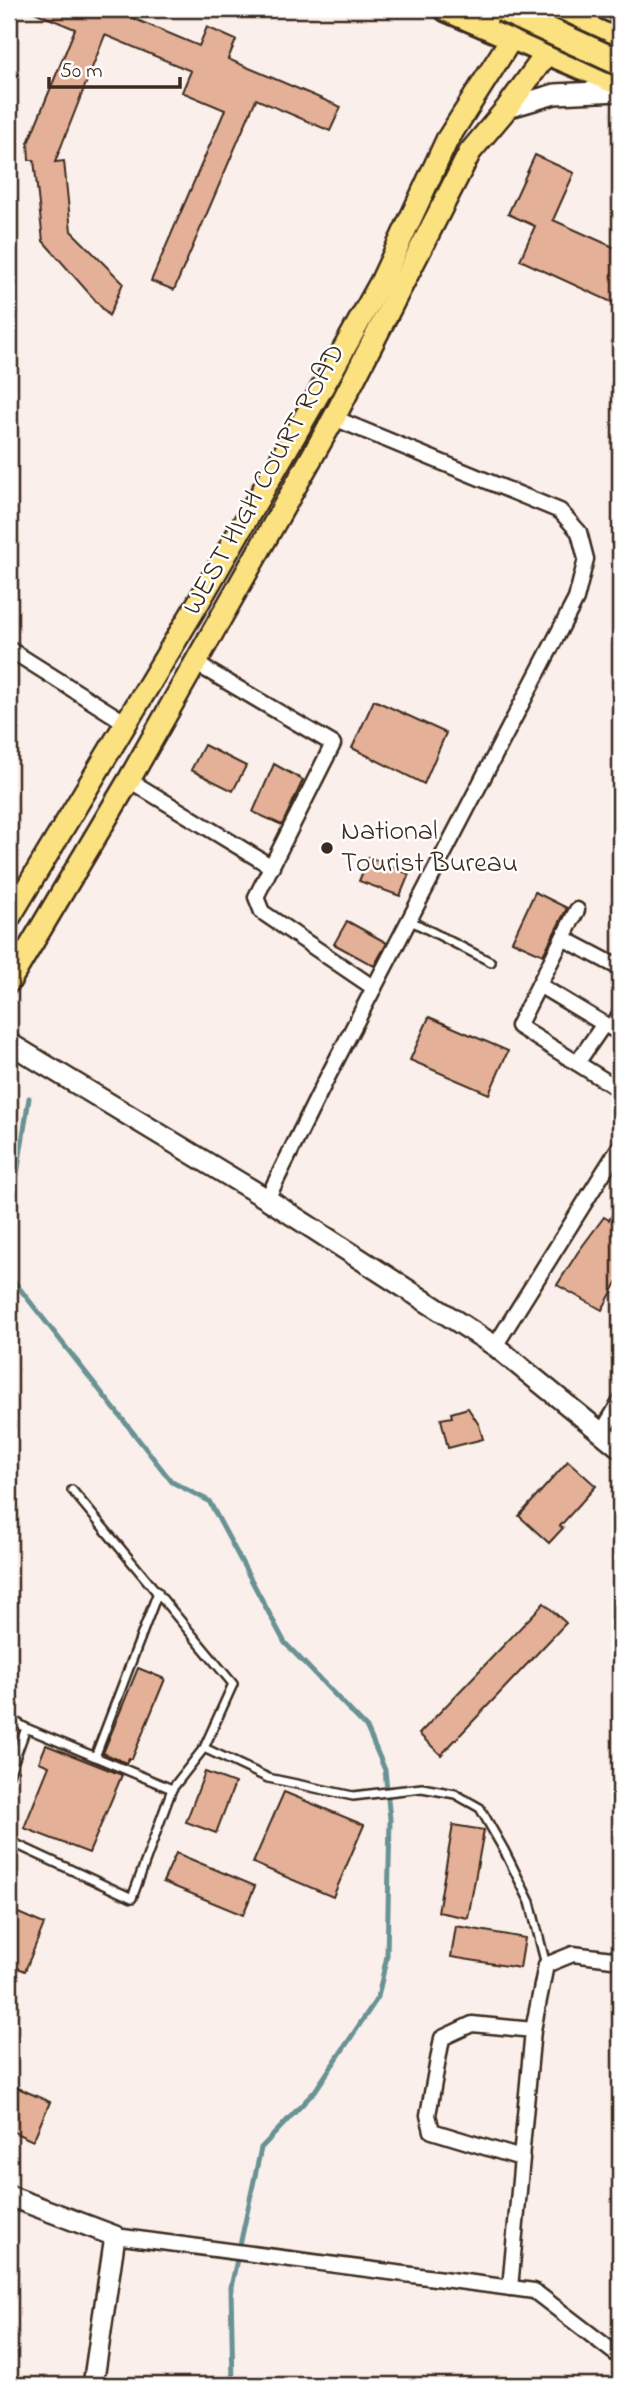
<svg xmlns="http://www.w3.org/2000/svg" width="629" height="2394" font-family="'Indie Flower',sans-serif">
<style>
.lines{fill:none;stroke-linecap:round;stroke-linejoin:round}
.stream{stroke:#699294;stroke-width:5}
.building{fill:#e4b098;stroke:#3b2a1e;stroke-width:2}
.lane-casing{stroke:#3b2a1e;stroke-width:12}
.street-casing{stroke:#3b2a1e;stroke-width:19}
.secondary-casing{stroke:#3b2a1e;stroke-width:24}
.primary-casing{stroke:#3b2a1e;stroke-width:26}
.highway-casing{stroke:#3b2a1e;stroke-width:30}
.lane{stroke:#fff;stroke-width:7}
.street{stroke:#fff;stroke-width:14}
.secondary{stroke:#fff;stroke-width:19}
.primary{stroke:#fbe180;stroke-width:21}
.highway{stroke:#fbe180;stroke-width:24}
.highway-bridge-casing{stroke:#3b2a1e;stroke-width:30;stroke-linecap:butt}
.highway-bridge{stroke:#fbe180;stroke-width:24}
.poi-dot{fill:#3b2a1e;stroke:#fff;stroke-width:2.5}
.labels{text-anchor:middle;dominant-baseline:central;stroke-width:5;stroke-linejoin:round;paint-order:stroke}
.street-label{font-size:28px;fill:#3b2a1e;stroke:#fff}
.poi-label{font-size:28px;fill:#3b2a1e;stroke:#fff;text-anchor:start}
</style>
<rect width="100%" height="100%" fill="#faefea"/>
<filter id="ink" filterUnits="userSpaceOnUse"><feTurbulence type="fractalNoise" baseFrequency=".0143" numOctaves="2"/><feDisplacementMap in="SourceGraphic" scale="14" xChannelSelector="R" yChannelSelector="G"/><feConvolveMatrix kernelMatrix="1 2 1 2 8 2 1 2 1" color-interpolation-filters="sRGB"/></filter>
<g filter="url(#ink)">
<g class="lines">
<g class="stream">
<path d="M9 1225 29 1098"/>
<path d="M9 1275 172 1482 209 1501 285 1643 367 1728 385 1770 390 1819 387 1956 378 1997 315 2091 261 2148 231 2287 233 2385"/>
</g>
</g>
<g class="building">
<path d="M27 9H111L199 46 207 27 236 40 228 59 341 107 330 131 256 99 174 290 151 281 225 110 182 92 191 71 105 35 55 162 64 161 71 231 123 283 109 316 43 241 34 160H29L28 143 75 29Z"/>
<path d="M535 155 574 173 553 220 620 250V306L520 260 535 226 508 214Z"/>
<path d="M374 700 446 733 424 784 352 748Z"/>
<path d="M204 745 246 766 233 791 191 770Z"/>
<path d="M274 764 303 780 282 825 253 812Z"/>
<path d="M369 857 409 874 400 896 359 881Z"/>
<path d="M535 892 567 908 543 955 512 941Z"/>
<path d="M347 921 387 943 374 966 334 944Z"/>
<path d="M429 1017 508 1051 489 1094 410 1060Z"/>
<path d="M620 1202V1277L602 1310 557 1285 578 1252 604 1217 609 1220Z"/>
<path d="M468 1408 479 1425 483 1439 448 1448 441 1419 452 1417 451 1413Z"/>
<path d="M568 1461 596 1486 560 1526 563 1528 549 1543 519 1516Z"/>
<path d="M544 1603 566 1623 441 1755 419 1734Z"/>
<path d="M138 1668 165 1679 132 1759 129 1758 126 1763 103 1753Z"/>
<path d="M46 1745 122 1775 89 1853 24 1828 49 1766 39 1762Z"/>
<path d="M205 1772 235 1783 216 1833 186 1822Z"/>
<path d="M284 1792 364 1825 333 1897 253 1863Z"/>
<path d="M453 1825 484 1830 468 1918 438 1912Z"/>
<path d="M176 1853 255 1886 243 1915 163 1882Z"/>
<path d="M9 1909 44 1924 25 1971 9 1964Z"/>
<path d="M456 1926 525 1938 520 1968 451 1957Z"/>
<path d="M9 2084 50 2102 33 2141 9 2130Z"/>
</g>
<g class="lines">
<defs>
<g id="lane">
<path d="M409 920 491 962"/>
<path d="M72 1490 233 1684 204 1748"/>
<path d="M9 1718 26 1728 9 1775"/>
<path d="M26 1728 172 1789"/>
<path d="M95 1757 158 1592"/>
<path d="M9 1841 132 1898 172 1789 204 1748 268 1778 353 1796 422 1788 455 1794 480 1808 504 1850 530 1902 546 1965"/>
</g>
<g id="street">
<path d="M9 649 126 723"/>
<path d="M195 663 333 744 256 897 262 912 374 988"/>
<path d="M129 780 272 867"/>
<path d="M577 910 518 1026 620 1090"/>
<path d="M563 938 620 968"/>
<path d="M539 985 604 1024 577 1063"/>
<path d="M604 1024 620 1033"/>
<path d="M612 1028 620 1014"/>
<path d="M267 1199 326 1080 576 599 586 559 579 532 560 511 334 418"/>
<path d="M495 1346 620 1146"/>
<path d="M602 1432 620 1402"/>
<path d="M533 2030 546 1965 573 1954 620 1960"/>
<path d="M115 2236 534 2291 620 2357"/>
<path d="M510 2288 522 2158H521L432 2131 428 2115 442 2038 472 2024 533 2030 521 2158"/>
</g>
<g id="secondary">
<path d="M616 9 620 15"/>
<path d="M507 108 555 94 620 91"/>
<path d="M9 1043 267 1199 495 1346 620 1448"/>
<path d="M9 2196 115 2236 93 2385"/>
</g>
<g id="primary">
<path d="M9 918 198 603 330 374 382 280 447 140 520 25"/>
<path d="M9 982 129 780 334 418 470 152 507 108 547 53 556 38"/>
</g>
<g id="highway">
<path d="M447 9 620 83"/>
<path d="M547 9 620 43"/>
</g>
</defs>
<use href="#lane" class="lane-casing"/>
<use href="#street" class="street-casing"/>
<use href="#secondary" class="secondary-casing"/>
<use href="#primary" class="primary-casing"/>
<use href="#highway" class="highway-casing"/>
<use href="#lane" class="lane"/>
<use href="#street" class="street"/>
<use href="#secondary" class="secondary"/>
<use href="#primary" class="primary"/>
<use href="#highway" class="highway"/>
<defs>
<path id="highway-bridge" d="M502 9 620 63"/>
</defs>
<use href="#highway-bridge" class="highway-bridge-casing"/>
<use href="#highway-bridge" class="highway-bridge"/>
</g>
</g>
<circle class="poi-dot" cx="327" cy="848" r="7"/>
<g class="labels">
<g class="street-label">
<text transform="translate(265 480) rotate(-61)">WEST HIGH COURT ROAD</text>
</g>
<g class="poi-label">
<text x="341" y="832">National<tspan x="341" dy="32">Tourist Bureau</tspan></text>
</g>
</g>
<rect width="629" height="2394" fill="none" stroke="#fff" stroke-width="35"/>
<rect x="18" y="18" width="594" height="2359" fill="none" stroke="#3b2a1e" stroke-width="2.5" filter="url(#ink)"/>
<path d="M49 77v10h131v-10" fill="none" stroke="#3b2a1e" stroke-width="3.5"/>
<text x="60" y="77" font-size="21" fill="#3b2a1e" stroke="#ffffff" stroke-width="5" paint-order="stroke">50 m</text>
</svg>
